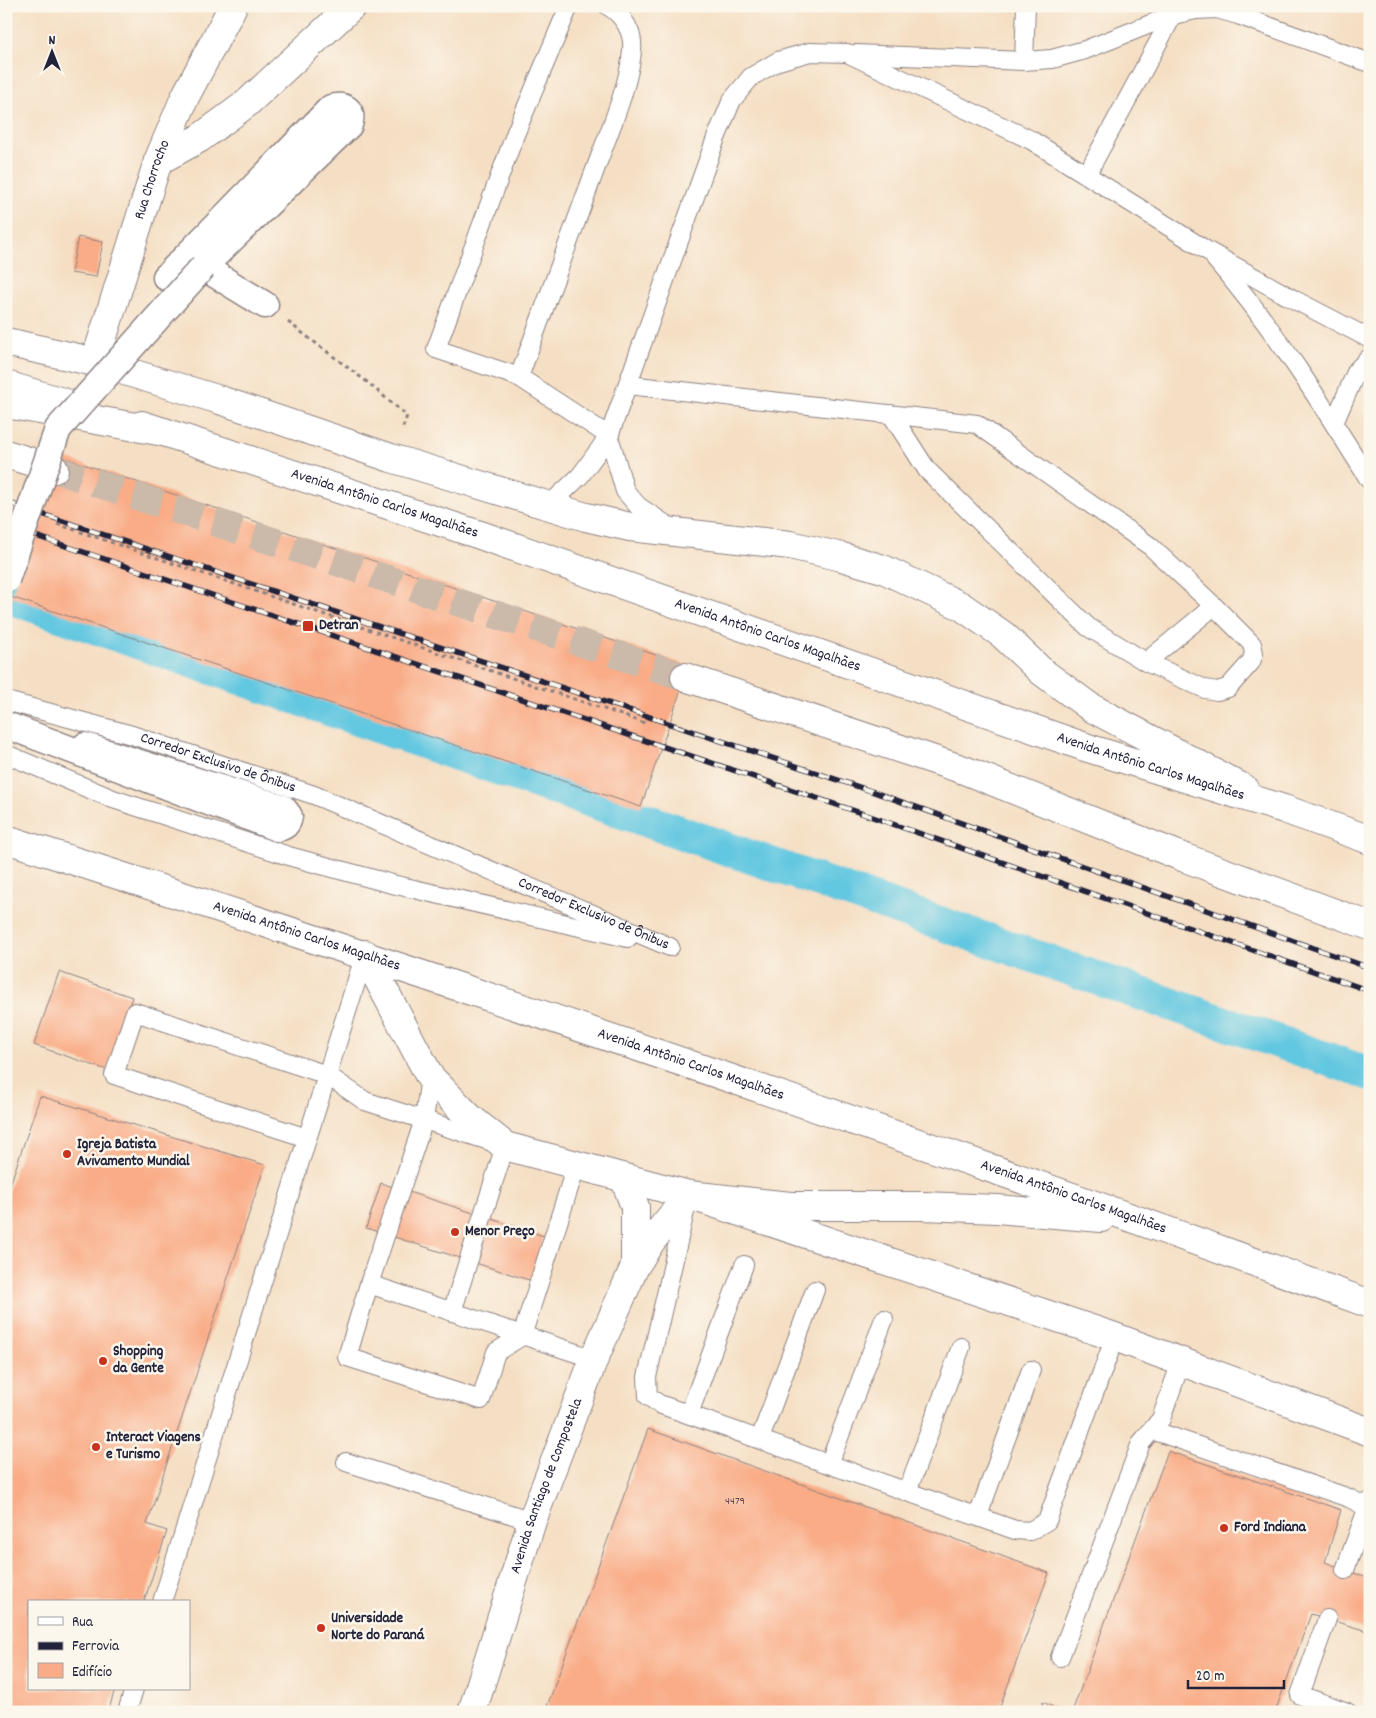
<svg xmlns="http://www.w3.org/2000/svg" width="1376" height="1718" font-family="Dekko,sans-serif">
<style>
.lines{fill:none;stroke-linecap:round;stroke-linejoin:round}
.canal{stroke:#62c7e0;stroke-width:34}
.building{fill:#f9ac86}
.trunk-tunnel{stroke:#cbb9a9;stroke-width:28;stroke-dasharray:28 14;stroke-linecap:butt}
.service-casing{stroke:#8c8080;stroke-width:20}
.pedestrian-casing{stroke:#8c8080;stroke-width:29}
.minor-casing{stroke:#8c8080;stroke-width:30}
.tertiary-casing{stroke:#8c8080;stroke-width:30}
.secondary-casing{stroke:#8c8080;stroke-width:30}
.primary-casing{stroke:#8c8080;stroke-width:30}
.trunk-casing{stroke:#8c8080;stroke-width:30}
.path{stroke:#8c8080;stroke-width:3;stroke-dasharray:4 4;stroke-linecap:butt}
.service{stroke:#fff;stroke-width:18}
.pedestrian{stroke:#fff;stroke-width:26}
.minor{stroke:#fff;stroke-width:28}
.tertiary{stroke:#fff;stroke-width:28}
.secondary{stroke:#fff;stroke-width:28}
.primary{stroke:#fff;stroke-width:28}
.trunk{stroke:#fff;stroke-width:28}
.rail-casing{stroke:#22223b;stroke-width:5.5}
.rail{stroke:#fbf7ec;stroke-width:4;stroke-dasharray:11;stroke-linecap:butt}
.pedestrian-bridge-casing{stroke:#8c8080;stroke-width:29;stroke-linecap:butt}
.pedestrian-bridge{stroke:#fff;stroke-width:26}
.poi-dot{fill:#c8321e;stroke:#fbf7ec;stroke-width:2}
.labels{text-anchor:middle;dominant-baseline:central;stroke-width:5;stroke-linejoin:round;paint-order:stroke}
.number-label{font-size:12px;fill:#58444e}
.street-label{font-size:15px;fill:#22223b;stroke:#fbf7ec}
.poi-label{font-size:15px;font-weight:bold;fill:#22223b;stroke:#fbf7ec;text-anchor:start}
</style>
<rect width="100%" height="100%" fill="#fbf7ec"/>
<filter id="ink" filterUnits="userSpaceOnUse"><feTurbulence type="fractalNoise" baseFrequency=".02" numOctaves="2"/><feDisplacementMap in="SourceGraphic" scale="10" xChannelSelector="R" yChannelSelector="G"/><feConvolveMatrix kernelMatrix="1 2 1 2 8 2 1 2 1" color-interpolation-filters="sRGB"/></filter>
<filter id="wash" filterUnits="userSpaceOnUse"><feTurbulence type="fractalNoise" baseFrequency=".0096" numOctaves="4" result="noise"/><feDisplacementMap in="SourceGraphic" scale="20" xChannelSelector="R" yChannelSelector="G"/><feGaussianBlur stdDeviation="1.12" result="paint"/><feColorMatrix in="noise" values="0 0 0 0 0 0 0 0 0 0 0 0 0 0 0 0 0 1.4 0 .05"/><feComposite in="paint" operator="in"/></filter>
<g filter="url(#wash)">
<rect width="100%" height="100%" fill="#f5dfc4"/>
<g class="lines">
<path class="canal" d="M6 596 1370 1074"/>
</g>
<g id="blocks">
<g class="building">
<path d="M78 237 103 242 96 277 71 273Z"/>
<path d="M59 456 689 666 641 807 11 597Z"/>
<path d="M59 972 132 997 107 1070 34 1045Z"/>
<path d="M40 1096 265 1165 147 1524 167 1531 144 1602H29V1689H115L108 1712H6V1197Z"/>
<path d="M381 1183 544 1236 532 1281 366 1228Z"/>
<path d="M648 1429 1049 1573 998 1712H545Z"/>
<path d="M1168 1451 1341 1510 1325 1562 1370 1579V1632L1311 1614 1275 1712H1072Z"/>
<path d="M1043 1702 1063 1712H1039Z"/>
</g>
</g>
</g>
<g filter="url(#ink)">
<use href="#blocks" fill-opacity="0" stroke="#8c8080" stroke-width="1"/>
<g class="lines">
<path class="trunk-tunnel" d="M54 469 685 677"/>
<defs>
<g id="service">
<path d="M569 6 516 132 436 349 519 377 609 436 625 491 638 506 671 528"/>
<path d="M855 54 1024 61 1052 59 1085 50 1173 15 1196 10 1217 9 1238 15 1370 63"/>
<path d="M1024 61 1026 6"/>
<path d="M1087 174 1173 15"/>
<path d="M1215 259C1274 328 1322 404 1370 481"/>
<path d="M519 377C544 308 570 239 595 170 607 137 630 84 632 50 634 32 623 15 608 6"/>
<path d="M628 385 977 424 1150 546 1214 606 1146 662 1088 627 927 470 891 414"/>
<path d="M1334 423 1357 370 1370 357"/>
<path d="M547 507 580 476 609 436 716 138 732 100 751 77 778 61 810 52 847 53 1031 140 1206 250 1293 299 1370 339"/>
<path d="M1146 662 1205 689 1217 691 1228 688 1251 662 1254 653 1252 644 1214 606"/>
<path id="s1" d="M6 701 132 735 314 795 670 947"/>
<path d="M6 754 113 799 292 857 392 884 628 938"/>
<path d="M430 1077 424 1120 369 1284 594 1359"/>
<path d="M307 1138 114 1075 135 1012 327 1075 365 1101 505 1146 452 1312"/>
<path d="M687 1203 647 1377 648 1396 659 1404 1015 1530 1030 1531 1047 1521 1115 1337"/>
<path d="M369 1284 347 1357 481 1400 496 1352 522 1336 576 1166"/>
<path d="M689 1414 744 1265"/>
<path d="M1152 1430 1349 1498 1370 1509"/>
<path d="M760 1439 815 1290"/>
<path d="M346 1462 532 1521"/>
<path d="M829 1464 884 1319"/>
<path d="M907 1492 961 1347"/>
<path d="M978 1516 1031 1370"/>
<path d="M1345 1570 1370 1501"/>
<path d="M162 1602 365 954"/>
<path d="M1327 1619 1300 1695 1347 1712"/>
<path d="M1060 1657 1141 1443 1161 1419 1181 1362"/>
<path d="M127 1712 134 1689"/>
</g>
<g id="pedestrian">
<path d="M166 277 331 108C345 104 354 110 349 125L203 267 265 305"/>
<path d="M6 725 277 828C285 827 288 824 289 816L283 808 85 746"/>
</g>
<path id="minor" d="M158 161 200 138 246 104 352 6"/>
<g id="tertiary">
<path d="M6 342 95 362 220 400 391 458 586 517 630 527 790 545 842 557 883 569 961 606 1003 635 1041 671 1090 707 1245 789"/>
<path id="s2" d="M95 362 158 161 185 97 233 6"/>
</g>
<g id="secondary">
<path d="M505 1146 689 1195 1115 1337 1370 1432"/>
<path d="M625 1180 635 1207V1266"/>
<path id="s3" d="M472 1712 532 1521 594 1359 635 1266 652 1240 689 1195"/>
</g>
<g id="primary">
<path d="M6 385 86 409"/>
<path id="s4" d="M142 425 480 535 1088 748 1284 809 1370 840"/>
</g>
<g id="trunk">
<path d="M6 404 164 432"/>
<path d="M6 454 54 469"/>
<path d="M685 677 964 770 1185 858 1370 926"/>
<path id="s5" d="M6 839C464 986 919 1139 1370 1304"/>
<path d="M365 954 430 1077 470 1118 505 1146"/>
<path d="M689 1195 791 1206H923L997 1209 1101 1218"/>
</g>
</defs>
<use href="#service" class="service-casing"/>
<use href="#pedestrian" class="pedestrian-casing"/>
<use href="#minor" class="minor-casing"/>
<use href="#tertiary" class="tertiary-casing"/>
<use href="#secondary" class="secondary-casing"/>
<use href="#primary" class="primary-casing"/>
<use href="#trunk" class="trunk-casing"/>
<g class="path">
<path d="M288 322 367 382 407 416 402 430"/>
<path d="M57 524 648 724"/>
</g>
<use href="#service" class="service"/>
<use href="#pedestrian" class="pedestrian"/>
<use href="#minor" class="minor"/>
<use href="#tertiary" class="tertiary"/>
<use href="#secondary" class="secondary"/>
<use href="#primary" class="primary"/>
<use href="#trunk" class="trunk"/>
<defs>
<g id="rail">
<path d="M6 502 871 791 1370 968"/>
<path d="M6 526 864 814 1370 991"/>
</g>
</defs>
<use href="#rail" class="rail-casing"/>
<use href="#rail" class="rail"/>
<defs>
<path id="pedestrian-bridge" d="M6 580 58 429 203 267"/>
</defs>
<use href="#pedestrian-bridge" class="pedestrian-bridge-casing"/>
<use href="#pedestrian-bridge" class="pedestrian-bridge"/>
</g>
</g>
<g class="poi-dot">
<rect x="302" y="620" width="12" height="12" rx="2.5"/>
<circle cx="67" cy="1154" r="5"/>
<circle cx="455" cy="1232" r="5"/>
<circle cx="103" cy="1361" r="5"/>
<circle cx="96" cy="1447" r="5"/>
<circle cx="1224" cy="1528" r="5"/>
<circle cx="321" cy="1628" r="5"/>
</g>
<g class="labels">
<g class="number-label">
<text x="735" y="1501">4479</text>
</g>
<g class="street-label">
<text stroke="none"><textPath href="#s2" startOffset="191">Rua Chorrocho</textPath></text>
<text stroke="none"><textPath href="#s4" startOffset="255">Avenida Antônio Carlos Magalhães</textPath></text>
<text stroke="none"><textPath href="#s4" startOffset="660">Avenida Antônio Carlos Magalhães</textPath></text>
<text stroke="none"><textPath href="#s1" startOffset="221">Corredor Exclusivo de Ônibus</textPath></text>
<text stroke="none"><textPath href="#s4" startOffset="1065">Avenida Antônio Carlos Magalhães</textPath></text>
<text stroke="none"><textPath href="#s1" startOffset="626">Corredor Exclusivo de Ônibus</textPath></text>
<text stroke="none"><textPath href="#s5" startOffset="316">Avenida Antônio Carlos Magalhães</textPath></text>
<text stroke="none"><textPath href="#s5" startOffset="721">Avenida Antônio Carlos Magalhães</textPath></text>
<text stroke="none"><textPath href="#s5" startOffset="1126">Avenida Antônio Carlos Magalhães</textPath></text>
<text stroke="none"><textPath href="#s3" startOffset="238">Avenida Santiago de Compostela</textPath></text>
</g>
<g class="poi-label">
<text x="319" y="626">Detran</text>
<text x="77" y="1145">Igreja Batista<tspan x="77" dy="17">Avivamento Mundial</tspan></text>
<text x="465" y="1232">Menor Preço</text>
<text x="113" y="1352">Shopping<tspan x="113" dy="17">da Gente</tspan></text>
<text x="106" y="1438">Interact Viagens<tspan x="106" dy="17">e Turismo</tspan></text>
<text x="1234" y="1528">Ford Indiana</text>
<text x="331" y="1619">Universidade<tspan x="331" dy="17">Norte do Paraná</tspan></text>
</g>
</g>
<rect width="1376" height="1718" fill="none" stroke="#fbf7ec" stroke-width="25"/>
<rect x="28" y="1600" width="162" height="90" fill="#fbf7ec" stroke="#a4a2a5"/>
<rect x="38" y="1617" width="25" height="8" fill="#ffffff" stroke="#a4a2a5"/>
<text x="72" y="1626" font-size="15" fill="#22223b">Rua</text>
<rect x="38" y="1642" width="25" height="8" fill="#22223b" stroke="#a4a2a5"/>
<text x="72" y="1650" font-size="15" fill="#22223b">Ferrovia</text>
<rect x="38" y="1663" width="25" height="15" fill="#f9ac86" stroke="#a4a2a5"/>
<text x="72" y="1676" font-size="15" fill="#22223b">Edifício</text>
<g transform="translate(52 52)" stroke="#fbf7ec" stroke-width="4" paint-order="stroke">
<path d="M0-4L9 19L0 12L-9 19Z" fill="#22223b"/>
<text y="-8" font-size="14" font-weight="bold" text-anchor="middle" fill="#22223b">N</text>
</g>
<path d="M1188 1680v8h96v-8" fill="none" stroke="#22223b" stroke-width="2.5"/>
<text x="1196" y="1680" font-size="15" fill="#22223b" stroke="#fbf7ec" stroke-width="4" paint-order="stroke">20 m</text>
</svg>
